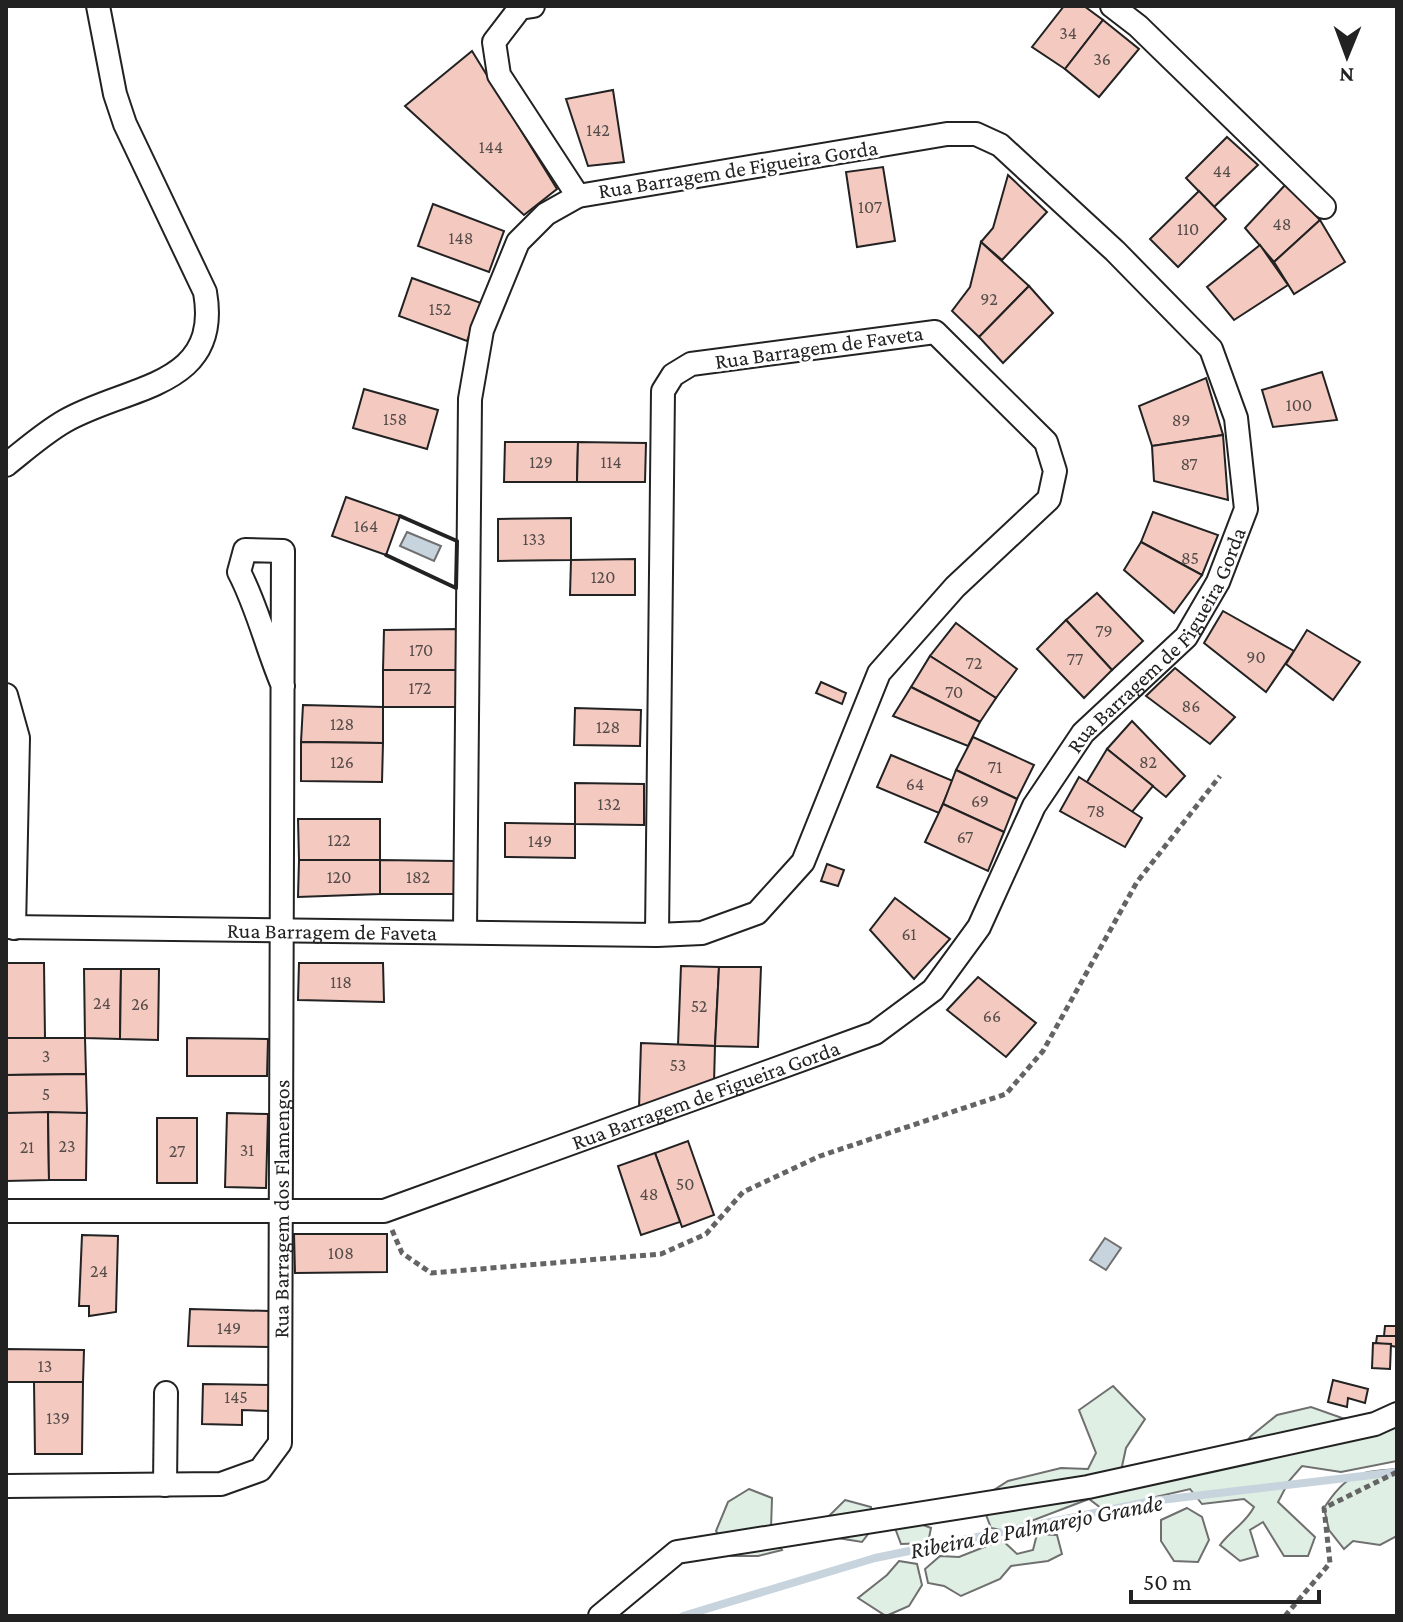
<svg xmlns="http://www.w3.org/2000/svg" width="1403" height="1622" font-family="'Crimson Pro',serif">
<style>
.green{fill:#e0efe3;stroke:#6f6f6f;stroke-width:2}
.water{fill:#c7d3dd;stroke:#6f6f6f;stroke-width:2}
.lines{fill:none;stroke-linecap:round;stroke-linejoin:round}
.stream{stroke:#c7d3dd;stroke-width:8}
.building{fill:#f3c9c0;stroke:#222;stroke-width:2}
.minor-casing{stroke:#222;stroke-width:26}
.path{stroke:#646464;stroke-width:5;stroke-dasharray:6 4;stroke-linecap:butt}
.minor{stroke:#fff;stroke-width:22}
.wall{stroke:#222;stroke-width:4}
.labels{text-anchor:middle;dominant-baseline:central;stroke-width:6;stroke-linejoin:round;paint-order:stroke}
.number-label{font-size:18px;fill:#564c4a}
.street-label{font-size:22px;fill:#222;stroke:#fff}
.water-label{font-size:24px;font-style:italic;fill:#222;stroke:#fff}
</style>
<rect width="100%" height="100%" fill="#fff"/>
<g class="green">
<path d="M1113 1386 1145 1419 1126 1448 1121 1471 1227 1465 1251 1436 1277 1415 1311 1407 1342 1418 1397 1424V1461L1341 1472 1302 1466 1289 1481 1278 1502 1315 1537 1308 1556H1284L1263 1522 1250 1530 1258 1556 1240 1561 1220 1545C1231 1530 1245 1524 1254 1507L1244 1499 1202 1504 1190 1489 1147 1499 1114 1518 1089 1499 1031 1521 1025 1535 991 1528 980 1499 1008 1481 1061 1468 1088 1469 1096 1453 1079 1410Z"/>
<path d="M1397 1469V1536L1380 1545 1353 1541 1344 1549 1329 1530 1324 1508C1346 1474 1357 1472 1397 1469Z"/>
<path d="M749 1489 772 1498 771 1529 782 1550 758 1556H731L716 1531 728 1502Z"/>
<path d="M845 1500 871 1507 872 1529 862 1542 838 1538 829 1516Z"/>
<path d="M1187 1508 1202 1517 1209 1540 1198 1562 1174 1561 1161 1541V1520Z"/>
<path d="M918 1523 931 1528 928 1543 901 1544 895 1528Z"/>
<path d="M1037 1534 1057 1535 1062 1554 1048 1561 1011 1566 1000 1579 961 1596 944 1586 928 1583 925 1569 940 1556 959 1557 1002 1540 1017 1554 1033 1550Z"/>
<path d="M899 1561 917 1564 922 1585 909 1606 886 1616 858 1598 887 1575Z"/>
</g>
<g class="water">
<path d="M407 532 441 546 434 561 400 546Z"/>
<path d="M1105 1238 1121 1248 1106 1270 1090 1260Z"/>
</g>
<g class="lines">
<path class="stream" d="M683 1616 875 1558 1152 1501 1397 1472"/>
</g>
<g class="building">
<path d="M1064 6H1084L1103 20 1065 69 1032 47Z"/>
<path d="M1103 20 1139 49 1099 97 1065 69Z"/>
<path d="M472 51 557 189 524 215 405 106Z"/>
<path d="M613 90 624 162 588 166 566 99Z"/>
<path d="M1227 137 1258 165 1214 207 1186 178Z"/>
<path d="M883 167 895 241 857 247 846 172Z"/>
<path d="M1008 175 1047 212 1002 260 981 242 993 228Z"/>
<path d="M1286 184 1320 220 1274 262 1245 228Z"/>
<path d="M1199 191 1226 219 1178 267 1150 239Z"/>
<path d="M433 204 504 231 489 272 418 246Z"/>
<path d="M1320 220 1345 262 1294 294 1274 262Z"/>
<path d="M981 242 1029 286 979 337 952 311 970 287Z"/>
<path d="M1260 245 1288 285 1234 320 1207 287Z"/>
<path d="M412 278 481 303 467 341 399 316Z"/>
<path d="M1029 286 1053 313 1003 363 979 337Z"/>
<path d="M1322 372 1337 420 1273 427 1262 390Z"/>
<path d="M1206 378 1223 435 1152 446 1139 406Z"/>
<path d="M364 389 438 410 427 449 353 428Z"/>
<path d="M1223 435 1228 500 1154 481 1152 446Z"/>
<path d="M505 442H578L577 482H504Z"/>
<path d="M578 442 646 443 645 482H577Z"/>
<path d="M346 497 400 516 386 555 332 536Z"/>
<path d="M1153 512 1218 535 1202 575 1141 542Z"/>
<path d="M571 518V560L498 561V519Z"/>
<path d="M1141 542 1202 575 1174 613 1124 570Z"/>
<path d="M635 559V595H570L571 560Z"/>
<path d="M1097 593 1143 641 1112 670 1066 620Z"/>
<path d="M1223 611 1294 651 1266 692 1204 643Z"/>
<path d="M1066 620 1112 670 1084 698 1037 649Z"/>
<path d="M956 623 1017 669 996 698 930 656Z"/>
<path d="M458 629V670H383L384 630Z"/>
<path d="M1307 630 1360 662 1333 700 1286 664Z"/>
<path d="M930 656 996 698 980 722 911 687Z"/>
<path d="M1175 668 1235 717 1210 744 1146 696Z"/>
<path d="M383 670H458L456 707H383Z"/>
<path d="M821 682 846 693 842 704 816 693Z"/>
<path d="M911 687 980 722 968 746 893 716Z"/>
<path d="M303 705 383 707V743L301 742Z"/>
<path d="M575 708 641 710 640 746 574 745Z"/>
<path d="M1132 721 1185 776 1166 797 1107 749Z"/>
<path d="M973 737 1034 765 1017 799 956 770Z"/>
<path d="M301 742 383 743 382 782 301 781Z"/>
<path d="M1107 749 1153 786 1132 812 1087 782Z"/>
<path d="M891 755 953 781 939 813 877 787Z"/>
<path d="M956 770 1017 799 1004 832 943 804Z"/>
<path d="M1079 777 1142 818 1125 847 1060 811Z"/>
<path d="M575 783 644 784V825L575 824Z"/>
<path d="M943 804 1004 832 988 871 925 842Z"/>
<path d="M298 819H380V860H299Z"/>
<path d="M505 823 575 824V858L505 857Z"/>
<path d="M299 860H380V894L298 897Z"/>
<path d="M380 860 455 861V894H380Z"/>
<path d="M827 864 844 870 838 886 821 881Z"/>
<path d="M895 898 950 939 914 979 870 930Z"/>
<path d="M6 963H44L45 1038H6Z"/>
<path d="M299 963H383L384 1002 298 1000Z"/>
<path d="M681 966 719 967 715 1046 678 1045Z"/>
<path d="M719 967H761L758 1047 715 1046Z"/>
<path d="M84 969H121L120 1039 85 1038Z"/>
<path d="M121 969H159L158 1040 120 1039Z"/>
<path d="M978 977 1036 1023 1006 1057 947 1010Z"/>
<path d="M6 1038H85L86 1074 6 1075Z"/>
<path d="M187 1038 268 1039 267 1076H187Z"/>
<path d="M641 1043 715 1046 714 1083 639 1108Z"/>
<path d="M86 1074 87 1113H6V1075Z"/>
<path d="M48 1112 49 1180 6 1181V1113Z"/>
<path d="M48 1112 87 1113 86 1180H49Z"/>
<path d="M227 1113 268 1114 266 1188 225 1187Z"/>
<rect x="157" y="1118" width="40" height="65"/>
<path d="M688 1141 714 1215 682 1227 655 1153Z"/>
<path d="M655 1153 680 1222 641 1235 618 1166Z"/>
<path d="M294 1234H387V1272L295 1273Z"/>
<path d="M82 1235 118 1236 116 1312 89 1316V1306H79Z"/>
<path d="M190 1309 269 1311V1347L188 1346Z"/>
<path d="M1385 1326H1397V1336H1384Z"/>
<path d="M1377 1336H1397V1347L1376 1343Z"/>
<path d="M1373 1343 1391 1344 1390 1369 1372 1368Z"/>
<path d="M6 1349 84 1350 83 1382H6Z"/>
<path d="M1333 1380 1368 1389 1365 1403 1348 1398 1347 1407 1328 1402Z"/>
<path d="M34 1382H83L82 1454H35Z"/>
<path d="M203 1384 269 1385 268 1411 242 1410V1425L202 1424Z"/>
</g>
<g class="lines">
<defs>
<g id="minor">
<path d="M533 6 520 8 494 42 499 75 578 196"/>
<path d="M1112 6 1138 26 1324 207"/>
<path d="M6 465C25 450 44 433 65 421 128 385 222 388 205 292L125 124 115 94 98 6"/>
<path d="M6 695 18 738 14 928"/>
<path id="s1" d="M6 927 657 935 702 933 757 913 803 862 879 673 955 587 1049 499 1055 471 1046 442 935 332 691 364 673 375 663 391 657 935"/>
<path id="s2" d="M6 1211H384L875 1033 933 990 979 927 1034 806 1083 733 1186 637 1218 582 1246 509 1236 418 1211 349 1115 251 1000 145 976 134H947L578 196 546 214 518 242 482 330 470 399 465 931"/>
<path d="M165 1485 166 1393"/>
<path id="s3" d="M6 1486 221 1484 260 1470 280 1443 283 551 245 550 239 572C258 608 267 649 283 686"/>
<path d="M600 1616 677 1552 1088 1487 1375 1424 1397 1414"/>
</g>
</defs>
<use href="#minor" class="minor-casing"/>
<g class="path">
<path d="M392 1230 402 1253 431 1273 661 1254 706 1234 743 1192 820 1156 1006 1094 1043 1051 1137 882 1220 776"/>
<path d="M1285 1616 1330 1563 1324 1508 1397 1472"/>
</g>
<use href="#minor" class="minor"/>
<path class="wall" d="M386 555 456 588 457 541 400 516"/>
</g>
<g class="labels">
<g class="number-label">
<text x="1068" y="33">34</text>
<text x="1102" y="59">36</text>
<text x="598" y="130">142</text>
<text x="491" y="147">144</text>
<text x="1222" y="171">44</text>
<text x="870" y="207">107</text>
<text x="1282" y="224">48</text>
<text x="1188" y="229">110</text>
<text x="461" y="238">148</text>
<text x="989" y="299">92</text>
<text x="440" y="309">152</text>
<text x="1299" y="405">100</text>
<text x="395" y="419">158</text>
<text x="1181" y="420">89</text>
<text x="541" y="462">129</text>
<text x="611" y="462">114</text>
<text x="1189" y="464">87</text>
<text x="366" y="526">164</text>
<text x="534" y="539">133</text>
<text x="1190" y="558">85</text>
<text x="603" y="577">120</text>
<text x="1104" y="631">79</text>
<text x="421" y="650">170</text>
<text x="1256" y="657">90</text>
<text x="1075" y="659">77</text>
<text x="974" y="663">72</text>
<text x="420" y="688">172</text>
<text x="954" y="692">70</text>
<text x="1191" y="706">86</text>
<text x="342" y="724">128</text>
<text x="608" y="727">128</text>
<text x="342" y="762">126</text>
<text x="1148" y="762">82</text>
<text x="995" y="767">71</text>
<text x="915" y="784">64</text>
<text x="980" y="801">69</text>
<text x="609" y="804">132</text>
<text x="1096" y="811">78</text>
<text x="965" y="837">67</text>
<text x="339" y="840">122</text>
<text x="540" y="841">149</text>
<text x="339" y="877">120</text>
<text x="418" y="877">182</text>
<text x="909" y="934">61</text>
<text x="341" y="982">118</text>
<text x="102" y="1003">24</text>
<text x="140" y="1004">26</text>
<text x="699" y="1006">52</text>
<text x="992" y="1016">66</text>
<text x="46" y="1056">3</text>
<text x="678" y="1065">53</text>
<text x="46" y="1094">5</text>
<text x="67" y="1146">23</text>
<text x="27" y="1147">21</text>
<text x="247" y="1150">31</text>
<text x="177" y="1151">27</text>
<text x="685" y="1184">50</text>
<text x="649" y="1194">48</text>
<text x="341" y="1253">108</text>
<text x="99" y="1271">24</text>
<text x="229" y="1328">149</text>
<text x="45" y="1366">13</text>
<text x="236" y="1397">145</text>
<text x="58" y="1418">139</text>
</g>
<g class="street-label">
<text transform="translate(738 169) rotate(-9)">Rua Barragem de Figueira Gorda</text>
<text transform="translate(819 347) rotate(-8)">Rua Barragem de Faveta</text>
<text stroke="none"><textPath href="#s2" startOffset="1392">Rua Barragem de Figueira Gorda</textPath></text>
<text stroke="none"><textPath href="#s1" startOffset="326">Rua Barragem de Faveta</textPath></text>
<text stroke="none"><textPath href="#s2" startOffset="720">Rua Barragem de Figueira Gorda</textPath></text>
<text stroke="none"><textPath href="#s3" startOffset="524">Rua Barragem dos Flamengos</textPath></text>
</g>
<g class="water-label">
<text transform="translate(1036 1526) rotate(-11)">Ribeira de Palmarejo Grande</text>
</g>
</g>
<rect width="1403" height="1622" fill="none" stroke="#222222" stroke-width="16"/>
<g transform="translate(1347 56) rotate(181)" stroke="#ffffff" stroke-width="6" paint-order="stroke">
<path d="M0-6L14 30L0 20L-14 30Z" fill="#222222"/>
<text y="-12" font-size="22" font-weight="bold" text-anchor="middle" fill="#222222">N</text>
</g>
<path d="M1131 1590v12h188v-12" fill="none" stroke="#222222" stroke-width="4"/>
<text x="1143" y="1590" font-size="24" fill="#222222" stroke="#ffffff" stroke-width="6" paint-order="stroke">50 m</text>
</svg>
